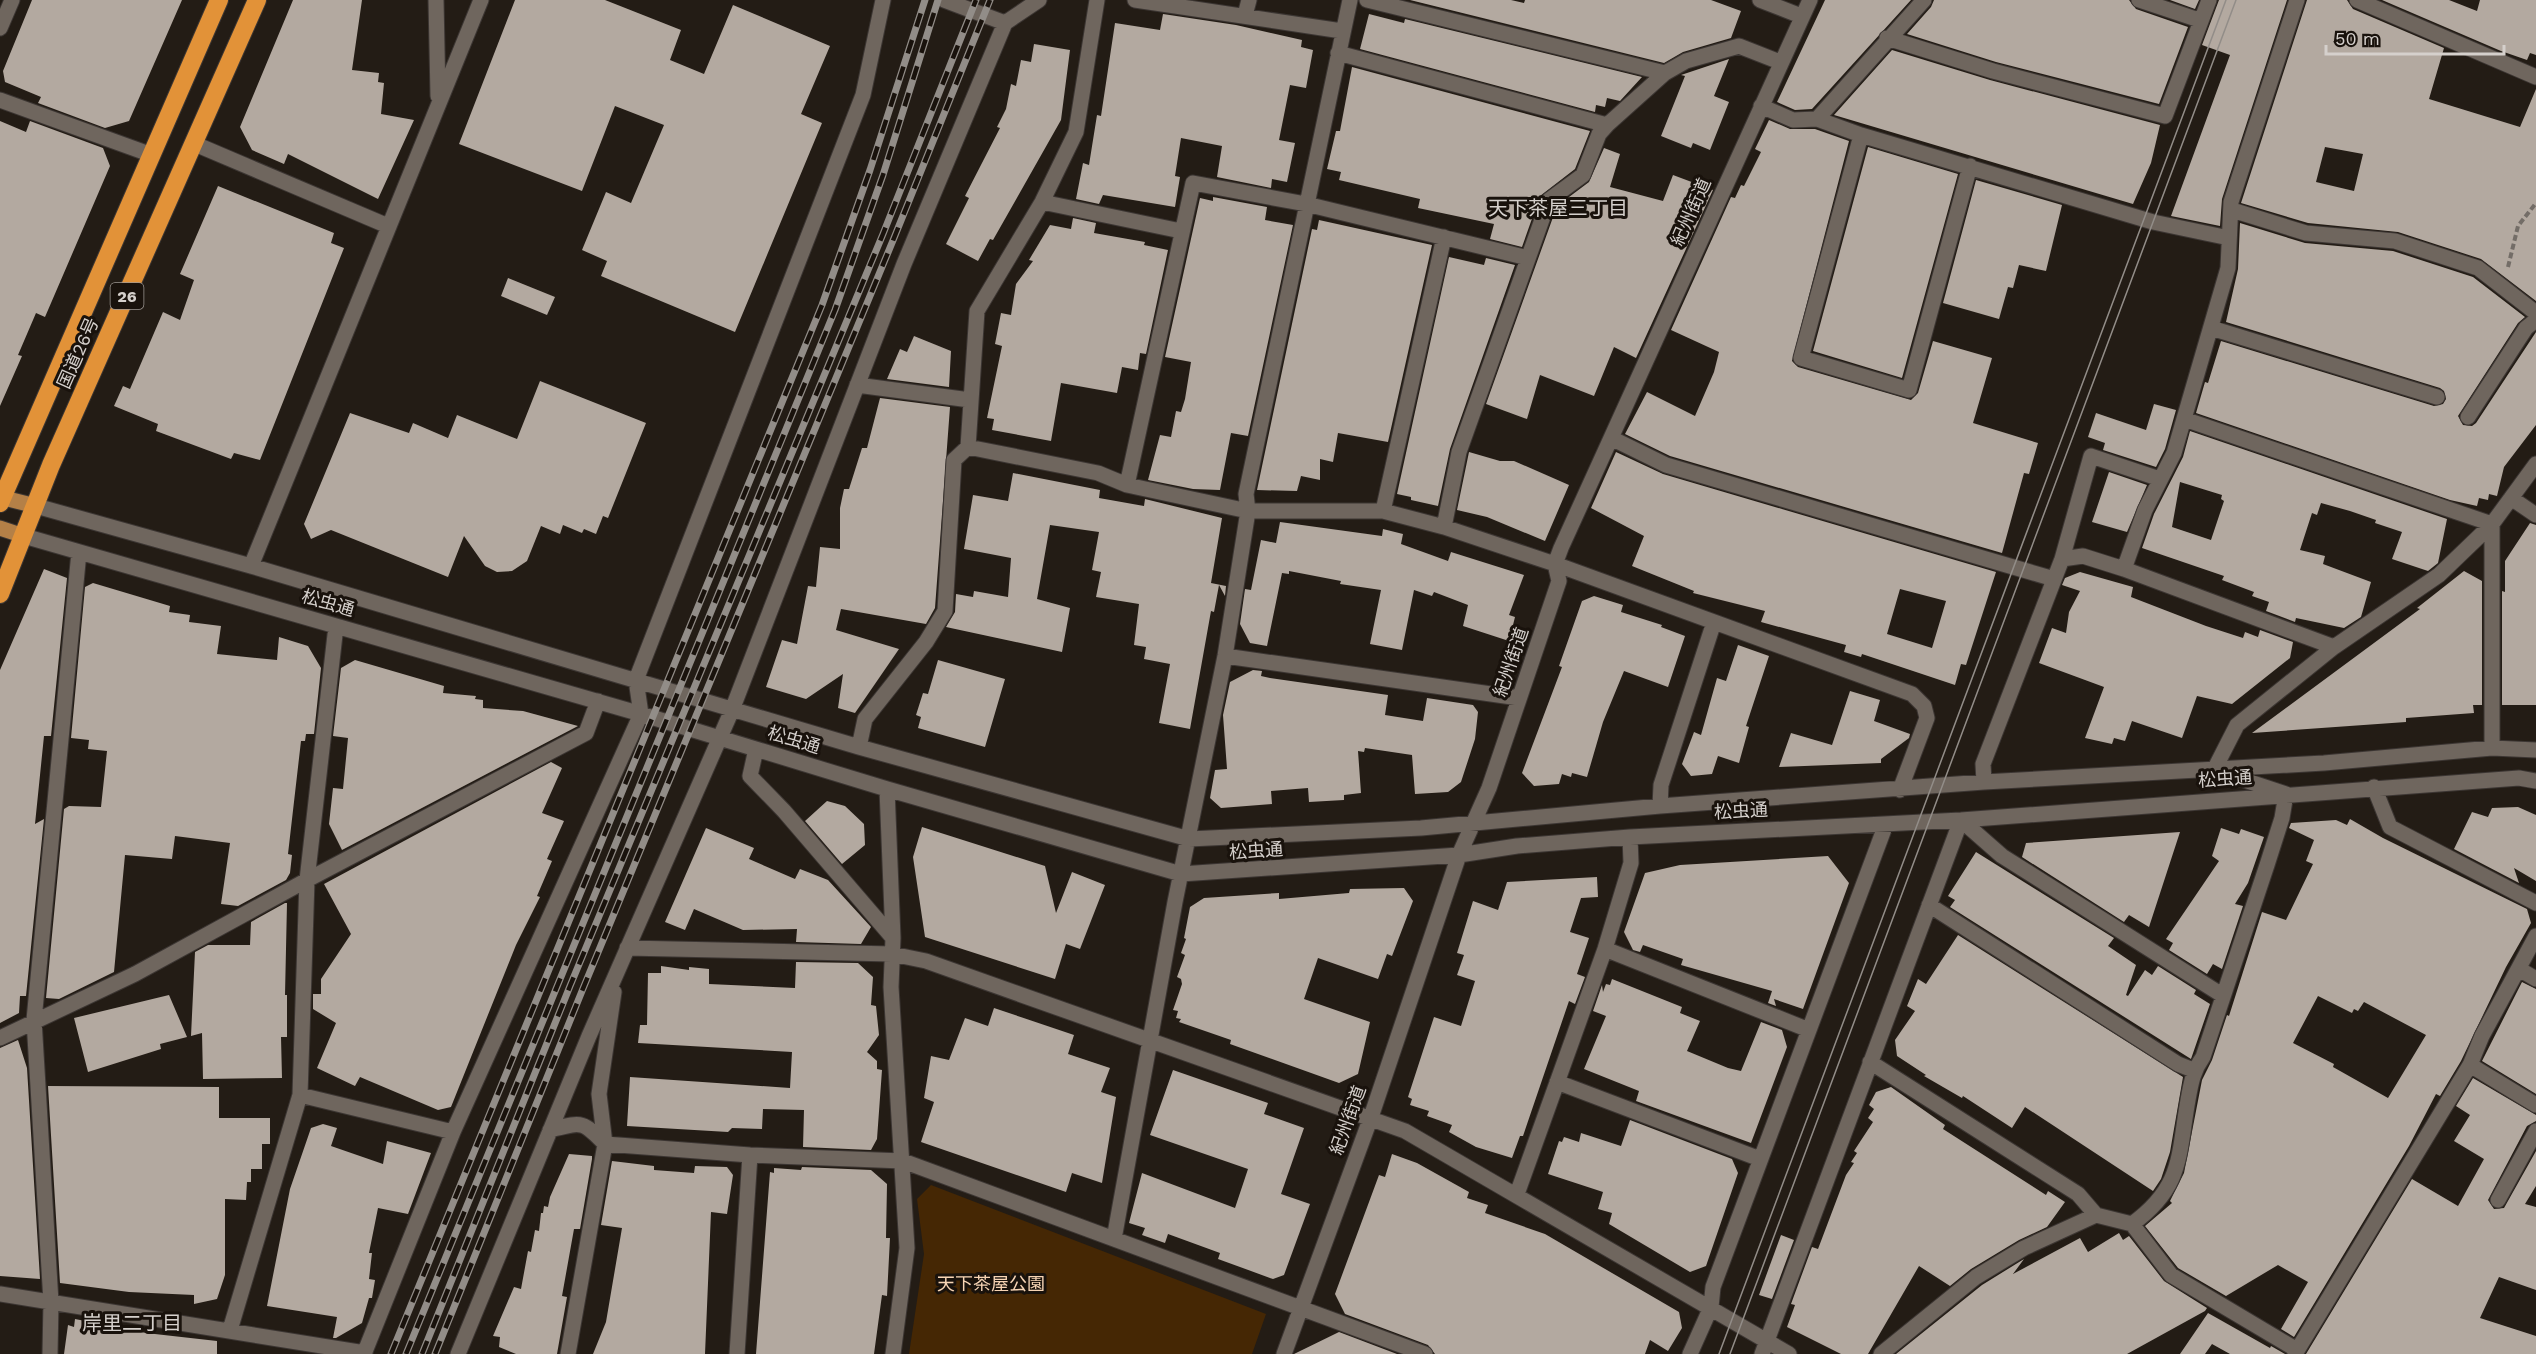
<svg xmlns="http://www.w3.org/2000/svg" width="2536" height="1354" font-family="'Work Sans','Noto Sans JP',sans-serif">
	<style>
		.green { fill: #452704 }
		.building { fill: #b3a9a0; fill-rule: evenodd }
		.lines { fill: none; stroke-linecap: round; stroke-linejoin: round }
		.minor-casing { stroke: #3c3633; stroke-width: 17 }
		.major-casing { stroke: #3c3633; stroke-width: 17 }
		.highway-casing { stroke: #3c3633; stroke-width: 20 }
		.path { stroke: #736d67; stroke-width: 4; stroke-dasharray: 6 3; stroke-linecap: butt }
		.minor { stroke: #6f665e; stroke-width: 15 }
		.major { stroke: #b48047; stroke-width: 15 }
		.highway { stroke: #e29238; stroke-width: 18 }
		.tram { stroke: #928d88; stroke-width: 1.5 }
		.rail-casing { stroke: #928d88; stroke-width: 7 }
		.rail { stroke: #19120c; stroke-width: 4.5; stroke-dasharray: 14; stroke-linecap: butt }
		.labels { text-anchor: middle; stroke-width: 6; stroke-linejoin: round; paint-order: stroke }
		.shield { fill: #19120c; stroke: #9d9792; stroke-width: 1.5 }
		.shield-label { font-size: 16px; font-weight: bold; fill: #d5d0cc }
		.street-label { font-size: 18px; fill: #d5d0cc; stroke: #19120c }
		.park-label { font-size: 18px; fill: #f7d4b4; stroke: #19120c }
		.neighbourhood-label { font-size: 20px; fill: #d5d0cc; stroke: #19120c }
	</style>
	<rect width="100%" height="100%" fill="#231c15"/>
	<path class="green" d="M931,1185L1266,1314L1252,1354H909L924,1254L917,1199Z"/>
	<path class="building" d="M32,0H182L129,121L105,128L38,103L41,97L5,82L3,71Z
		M293,0H362L352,70L379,73L378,82L384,83L381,114L414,120L378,199L288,154L284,164L252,150L240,127Z
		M515,0H605L681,30L670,60L704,74L733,5L830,46L801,114L822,123L735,332L601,276L607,261L582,250L606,192L631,203L664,125L615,106L582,191L459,144Z
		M1410,0H1511L1524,3L1525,0H1711L1741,11L1731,38L1683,52L1664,63Z
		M1825,0H1911L1812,109L1795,110L1777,102Z
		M1934,0H2129L2136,9L2188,27L2159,104L1996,62L1907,34L1931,7Z
		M2170,0H2199L2195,9Z
		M2219,0H2287L2222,199L2220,226L2171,216L2230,55L2202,45Z
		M2307,0H2347L2353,9L2444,48L2429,99L2520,127L2536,89V301L2481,259L2398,232L2308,223L2241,203ZM2325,147L2363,154L2354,191L2316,182Z
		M2382,0H2449L2477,11L2480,0H2536V55L2530,53L2527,60L2501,51Z
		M1163,14L1236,25L1302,40L1301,47L1313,50L1306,88L1290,85L1279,140L1295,143L1287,182L1272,179L1271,188L1217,177L1222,146L1181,138L1175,176L1180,177L1175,207L1103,195L1099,204L1076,199L1083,163L1089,165L1097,115L1101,116L1115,23L1160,30Z
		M1369,14L1404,23L1405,19L1642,77L1620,101L1607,98L1605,107L1596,105L1595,112L1360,49Z
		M1034,44L1070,50L1061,120L993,240L990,239L978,261L946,244L969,198L965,196L1000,128L997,127L1006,109L1011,84L1016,86L1021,60L1031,62Z
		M1892,50L1990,80L2160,125L2151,163L2133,204L1834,115Z
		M1729,59L1714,96L1729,102L1710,150L1693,143L1691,148L1661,136L1685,76L1681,75Z
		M1352,67L1590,131L1575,169L1540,196L1522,247L1490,239L1494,224L1418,208L1420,199L1339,180L1341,172L1327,169L1336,131H1340Z
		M1769,120L1790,129H1815L1849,141L1792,361L1798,367L1911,400L1918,393L1933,341L1992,358L1973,423L2038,443L2029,474L2024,473L2002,553L1670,456L1625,434L1647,392L1695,416L1714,372L1719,352L1671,330L1731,197L1735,198L1741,185L1744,186L1761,152L1755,149Z
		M0,121L26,132L30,121L103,148L110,166L45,317L36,313L18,355L22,356L0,406Z
		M1868,147L1958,174L1902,378L1813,351Z
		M1604,148L1620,154L1610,187L1663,201L1673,175L1713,190L1636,358L1614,347L1594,396L1540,375L1527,419L1486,404L1557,206L1589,182Z
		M1976,180L2062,205L2046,271L2019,265L2013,288L2008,287L1999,319L1943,303Z
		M218,186L334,233L331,243L344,248L260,460L234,453L231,459L156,431L158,424L114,406L123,386L130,389L163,312L180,320L194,280L180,274Z
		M1213,197L1267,207L1265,220L1293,225L1248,436L1231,433L1220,490L1193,489L1148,480L1160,435L1171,437L1176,411L1181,412L1185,399L1191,362L1165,357L1200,198L1213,201Z
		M1073,218L1096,223L1094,233L1145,242L1144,245L1168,250L1146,354L1140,353L1138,370L1122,367L1117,393L1061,383L1051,441L992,430L994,419L987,418L1002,346L995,344L1001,313L1011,315L1016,284L1033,261L1029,260L1050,225L1071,229Z
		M1319,220L1432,245L1388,442L1338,433L1333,462L1320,459V480L1301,476L1297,491L1257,490L1312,229L1317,230Z
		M2240,223L2305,243L2393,251L2473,277L2525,317L2518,323L2458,416L2463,425L2472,426L2476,423L2536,332V425L2504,467L2497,496L2489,494L2488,500L2479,498L2477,506L2450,500L2196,413L2205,382L2208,383L2221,341L2434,406L2443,404L2446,399L2444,391L2440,388L2226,322L2238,269Z
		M1449,257L1484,265L1486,258L1515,265L1450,449L1438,506L1411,500V497L1397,494Z
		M508,278L555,297L547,315L501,296Z
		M914,336L951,351L949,387L887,379L900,349L907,352Z
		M540,381L646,423L608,518L603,516L596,534L584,529L582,533L563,525L560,534L541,526L527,561L512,571L497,572L485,566L464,536L448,577L331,530L311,539L304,524L350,413L409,433L413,423L448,438L457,415L517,439Z
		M880,398L950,407L935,608L926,624L841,609L836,630L899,649L855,713L838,708L843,674L806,699L766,687L782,640L797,644L808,586L816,587L820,547L840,549V508L844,489H849L862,448H867Z
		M2154,404L2176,410L2165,449L2156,467L2103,450L2105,443L2088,437L2096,413L2146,430Z
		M2190,431L2447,519L2438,563L2428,571L2392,559L2402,532L2375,523L2376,520L2350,511L2321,503L2317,515L2312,513L2300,550L2325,556L2323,564L2371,582L2361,617L2344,628L2296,618L2295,622L2266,611L2269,602L2252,596L2254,592L2222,580L2224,576L2142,548L2154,514L2183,457ZM2180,482L2222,495L2221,499L2224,501L2211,540L2172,527Z
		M1469,452L1500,461H1514L1569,485L1545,541L1487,517L1457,510Z
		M1616,452L1663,474L1996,572L1966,665L1961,664L1955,685L1862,654L1861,657L1844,652L1846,645L1761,622L1765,611L1693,593L1694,591L1632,566L1644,536L1591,508ZM1900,589L1946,601L1932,648L1887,634Z
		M2109,472L2147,485L2127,532L2092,522Z
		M1013,473L1100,490L1099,498L1144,506L1145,499L1222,518L1211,583L1226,586L1225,596L1219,585L1214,612L1211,611L1190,729L1159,723L1170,664L1144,659L1146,647L1134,645L1139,604L1096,597L1101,572L1092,570L1099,532L1050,525L1037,599L1070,608L1062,652L946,627L955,612L956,594L973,597L974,591L1008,597L1011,558L964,549L973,495L1008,501Z
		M1280,522L1382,536L1383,529L1403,534L1401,544L1448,561L1451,552L1524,575L1509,615L1515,617L1509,641L1463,626L1468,605L1434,592L1432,596L1414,590L1402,650L1370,644L1381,590L1340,584L1341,581L1289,571V574L1282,573L1267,646L1250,643L1240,624L1245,589L1251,590L1261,540L1276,543Z
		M2530,523L2536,525V705H2502V591L2505,592V561Z
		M44,569L67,578L51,736H44L35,824L44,819L26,996H20L19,1013L0,1023V670Z
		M2464,571L2482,581V705H2473L2474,713L2406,718V722L2252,733L2420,609L2417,608Z
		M2080,572L2133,587L2131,597L2206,626L2243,638L2245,632L2258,637L2260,630L2293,642L2290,658L2232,704L2197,696L2182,738L2132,721L2125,741L2114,738L2112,744L2085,738L2104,687L2039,663L2052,628L2066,633L2069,612L2080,591L2062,585L2065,578Z
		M93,583L170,606L169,612L190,615L189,622L221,626L217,654L277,660L279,637L308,646L321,668L314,734H306L305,741H301L288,854L292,855L290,873L286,880L238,906L221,904L230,843L175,836L172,859L125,855L114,972L59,999L46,998L64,809L69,806L101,807L107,751L88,749L89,740L71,738L85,587Z
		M1594,596L1623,605L1621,612L1662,625L1661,627L1685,636L1668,687L1624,671L1603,722L1587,777L1572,773L1571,777L1562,774L1559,784L1534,786L1522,773L1562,667L1559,666L1582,601Z
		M1738,645L1769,656L1746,726L1749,727L1739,763L1718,756L1712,774L1691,776L1682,764L1694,732L1701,735L1717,678L1726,681Z
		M355,660L444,686L443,693L476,696L475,699L483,700V708L523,711L578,726L342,850L329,824L333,788L343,789L348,738L333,736L341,668Z
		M938,660L1005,679L985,747L918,728L921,717L916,715L923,693L928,694Z
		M1253,670L1262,671L1261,676L1270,678L1388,695L1385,715L1423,721L1427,698L1473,705L1478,712L1475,739L1461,782L1448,792L1415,794L1412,755L1365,748L1364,752L1358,751L1361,793L1344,795V800L1309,802L1308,788L1271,791L1272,804L1221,808L1210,798L1215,770L1227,769L1223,715L1230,682Z
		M1850,691L1880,700L1874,721L1910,734L1909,738L1881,759V763L1779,767L1791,733L1832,745Z
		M551,762L562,768L542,813L564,821L547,859L552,861L537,896L540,897L516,945L451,1107L438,1110L360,1077L355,1086L317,1068L336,1023L313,1009V994H321V979L351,934L324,884Z
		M827,801L845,806L864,824L865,845L842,864L805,821Z
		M2518,807L2536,815V881L2514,868L2519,883L2454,849L2472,812L2488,817L2492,808Z
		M2350,819L2383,838L2527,909L2531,923L2506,967L2461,1061L2440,1096L2436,1094L2409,1146L2294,1337L2281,1329L2308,1282L2278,1265L2226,1296L2178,1268L2145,1226L2172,1203L2170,1201L2184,1173L2202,1080L2212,1060L2227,1015L2229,1016L2262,912L2286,920L2313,864L2306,861L2314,840L2289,828L2291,823L2336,820L2347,825ZM2318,996L2352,1013L2354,1009L2358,1011L2364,1002L2426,1035L2388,1098L2333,1067L2334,1064L2293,1043Z
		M922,827L1045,866L1056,913L1072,872L1105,885L1080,949L1066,944L1055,979L925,937L913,857Z
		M706,828L754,848L749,859L795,879L800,869L828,880L871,927L861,944L796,942L797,929L743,930L694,909L685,930L665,922Z
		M2221,828L2239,834L2241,829L2264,837L2248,883L2235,904L2243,906L2222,969L2213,964L2207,974L2169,950L2173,943L2166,939L2219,861L2212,856Z
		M2180,832L2149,927L2129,915L2124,922L2022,857L2026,843Z
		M1976,852L2114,938L2108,946L2136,965L2126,995L2128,996L2145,970L2152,975L2158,966L2196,990L2194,994L2210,1004L2191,1059L1950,907L1955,900L1948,896Z
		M1828,856L1849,883L1803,1009L1774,999L1776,1006L1768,1003L1772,991L1681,965L1683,959L1643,945L1640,952L1633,950L1624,932L1645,873L1680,865Z
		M1597,877L1598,897L1581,898L1570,932L1589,938L1577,974L1585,977L1575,1004L1569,1001L1523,1136H1520L1512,1158L1476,1147L1449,1132L1452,1125L1427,1116L1429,1111L1410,1105L1412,1099L1408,1097L1434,1017L1461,1026L1475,981L1457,975L1464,955L1457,953L1473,901L1498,910L1507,882Z
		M1404,888L1413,901L1392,956L1387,954L1378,979L1318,958L1304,999L1370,1022L1358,1074L1339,1083L1230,1044L1231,1040L1179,1022L1181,1019L1176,1018L1178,1011L1173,1010L1182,984L1181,979L1177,977L1185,955L1181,953L1186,939L1184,938L1190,907L1204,898L1279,893V899L1349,893L1350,889Z
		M285,903H287L285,995H287V1037H281L282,1078L203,1079L202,1033L191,1036L195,952L208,945H250L251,922Z
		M1958,935L2183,1077L2170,1152L2161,1179L2153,1191L2025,1107L2012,1128L1963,1096L1962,1098L1924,1076L1926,1075L1897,1056L1895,1040L1915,1011L1907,1006L1918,979L1926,984Z
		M796,962L858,963L873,977L871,1005L876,1006L879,1035L867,1052L877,1061V1069L882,1070L877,1139L871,1150L803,1147L804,1110L763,1109L762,1129L732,1128L728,1132L627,1126L630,1077L790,1088L792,1052L638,1043L640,1025H647L648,973H661V966L689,970V967L709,969V984L795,988Z
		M1612,979L1682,1007L1680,1013L1700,1021L1687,1051L1728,1068L1741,1071L1761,1022L1782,1030L1787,1047L1751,1143L1636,1101L1639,1091L1584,1069L1606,1016L1593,1011L1602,985L1603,992L1606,984L1610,985Z
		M2522,982L2536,989V1094L2482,1061Z
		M169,995L187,1037L160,1044L161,1049L88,1072L74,1018Z
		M994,1008L1074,1035L1068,1054L1110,1068L1101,1092L1116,1097L1102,1183L1072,1173L1066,1192L921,1142L934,1102L924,1098L931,1056L949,1060L965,1018L988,1026Z
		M18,1040L27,1068L40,1279L0,1276V1048Z
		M1173,1070L1268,1103L1264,1114L1304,1128L1281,1194L1310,1204L1284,1275L1273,1279L1218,1259L1220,1253L1168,1234L1165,1243L1142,1235L1145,1228L1129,1223L1142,1173L1235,1208L1248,1169L1150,1135Z
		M2473,1078L2536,1115V1121L2527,1126L2488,1200L2494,1209L2504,1208L2536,1151V1186L2525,1204L2536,1207V1290L2499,1277L2480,1318L2536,1336V1354H2306L2412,1179L2458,1206L2484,1159L2454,1141L2470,1115L2456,1106Z
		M48,1086L219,1087V1118H270V1144H262V1169H251V1182H247L246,1200L225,1199V1275L217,1299L194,1304V1295L129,1292L60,1283Z
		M1891,1087L1945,1125L1943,1129L2046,1195L2048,1191L2065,1202L2047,1227L2019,1240L1971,1269L1950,1286L1919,1266L1868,1354H1841L1787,1327L1795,1305L1791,1304L1812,1247L1818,1249L1846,1175L1854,1163L1851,1162L1857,1153L1854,1151L1873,1122L1868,1118L1874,1109L1869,1105L1876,1092Z
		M1630,1120L1732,1159L1738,1173L1706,1266L1690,1272L1609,1224L1612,1213L1598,1209L1603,1192L1548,1174L1559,1141L1562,1142L1564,1137L1579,1142L1581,1133L1621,1146Z
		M323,1124L337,1128L331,1146L383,1164L387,1141L431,1153L408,1214L378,1208L369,1253H372L369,1279L375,1280L372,1298H369L362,1323L336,1338H333L337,1317L267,1306L290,1189L311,1128Z
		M569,1154L592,1156V1159L580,1229H574L562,1296L567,1297L557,1354H516L499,1347L500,1337L493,1336L514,1287L521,1289L528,1251L531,1252L535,1230L539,1231L541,1213H543L544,1206L548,1207L550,1197Z
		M1392,1154L1417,1163L1469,1192L1467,1198L1488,1205L1485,1213L1545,1234L1679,1312L1682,1328L1668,1351L1650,1340L1645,1354H1435L1428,1345L1345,1314L1335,1294L1379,1175L1385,1177Z
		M612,1161L654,1166V1170L694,1173L695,1166L727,1167L733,1175L727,1214L711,1212L705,1354H593L606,1322L622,1228L601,1225Z
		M802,1167L871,1170L887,1184L886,1238H890L887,1296L882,1295L874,1354H756L770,1172L774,1173V1168L801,1170Z
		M2119,1233L2123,1240L2129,1236L2164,1281L2207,1308L2205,1311L2127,1354H1896L1982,1285L2024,1259L2013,1274L2080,1238L2088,1252Z
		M1781,1235L1794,1240L1772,1299L1759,1295Z
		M2208,1313L2270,1348L2271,1346L2285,1354H2230L2212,1344L2205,1354H2180Z
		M75,1319L146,1333L217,1341V1354H64L68,1325L74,1327Z
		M1339,1332L1397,1354H1294Z"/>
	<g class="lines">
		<defs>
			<path id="minor" d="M436,0L438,96
				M944,0L1005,23
				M1135,0L1342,31
				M1367,0L1665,73
				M1760,0L1801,16
				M2139,0L2199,20
				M2357,0L2536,77
				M1245,15L1249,0
				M0,28L12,0
				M1887,38L1993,71L2165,116L2209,0
				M1338,53L1607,125
				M0,100L152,155
				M1761,106L1793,120L1817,119L1861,135L2153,222L2229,238
				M1817,119L1924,0
				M1861,135L1801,358L1909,390L1970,166
				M195,144L388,226
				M1042,202L1181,231
				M2232,210L2306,233L2395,241L2478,268L2536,313
				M2211,328L2437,397
				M857,385L970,400
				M2468,417L2526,328L2536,320
				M2184,419L2492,524
				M1611,438L1666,465L2054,579
				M968,447L1098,473L1127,485L1248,511H1383L1444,527L1555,564L1912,694L1924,706L1927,718L1900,790
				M1127,485L1193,183L1306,204L1528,258
				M2511,498L2536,515
				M36,506L251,566L859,747L1189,839L1421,828L1660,806L1984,782L2324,763L2492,748L2536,750
				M1383,511L1444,237
				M1444,527L1459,452L1549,200L1583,175L1599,134L1607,125L1665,73L1686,61L1739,46L1780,62
				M24,536L641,714L887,789L1181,874L1459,855L1517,846L1630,837L1961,820L2519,778L2536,781
				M2062,559L2083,556L2124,569L2334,647
				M251,566L481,0
				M2124,569L2145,510L2174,453L2228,268L2231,202L2297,0
				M1225,656L1519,698
				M859,747L865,719L926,642L945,611L954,460L968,447L977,311L1042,202L1076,132L1097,0
				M2492,748V524
				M756,749L750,776L784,811L893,938
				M1984,782L1983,764L2062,559L2091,456L2160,479
				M2374,787L2390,827L2536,903
				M887,789L893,938L891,987L907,1248L893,1354
				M1660,806L1661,785L1714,622
				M1929,905L2178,1064L2193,1070
				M627,948L892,954L926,961L1405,1131L1789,1354
				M1605,949L1809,1030
				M2519,969L2536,979
				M0,1038L135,974L307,880L586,733L598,701
				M1870,1062L2078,1194L2096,1215
				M2470,1065L2536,1105
				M1557,1082L1760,1159
				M300,1095L453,1132
				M550,1130C582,1122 582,1120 605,1144L750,1155L903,1161L1425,1354
				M1517,1194L1605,949L1631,863L1630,837
				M2498,1200L2536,1131
				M2132,1224L2171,1275L2297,1350
				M1114,1239L1175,902L1225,656L1248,511L1246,494L1350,0
				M0,1294L365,1353
				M230,1330L300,1095L307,880L336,626
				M50,1354L51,1302L34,1020L79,552
				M364,1354L453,1132L641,714L636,680L863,95L883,0
				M458,1354L589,1036L732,710L904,264L1005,23L1039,0
				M568,1354L605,1144L599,1094L614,992
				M737,1354L750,1155
				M1284,1354L1371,1117L1459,855L1489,788L1559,581L1555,564L1561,548L1810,0
				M1690,1354L1711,1307L1713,1287L1886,824
				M1762,1354L1961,820L2002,856L2222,995
				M1881,1354L1976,1277L2024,1248L2096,1215L2132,1224C2183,1187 2178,1156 2188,1100C2191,1083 2193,1071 2203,1057L2267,865L2282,818L2286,794L2214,770L2237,725L2334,647L2439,575L2492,524L2536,464
				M2295,1354L2470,1065L2482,1036L2536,936"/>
			<path id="major" d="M0,497L36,506
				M0,528L24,536"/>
			<path id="highway" d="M0,503L219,0
				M0,594L51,465L257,0"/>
		</defs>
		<use href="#minor" class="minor-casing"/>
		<use href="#major" class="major-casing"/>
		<use href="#highway" class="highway-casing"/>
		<path class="path" d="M2508,267L2518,226L2536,203"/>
		<use href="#minor" class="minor"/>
		<use href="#major" class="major"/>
		<use href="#highway" class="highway"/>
		<path class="tram" d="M1719,1354L2226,0
			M1730,1354L2236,0"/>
		<defs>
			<path id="rail" d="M391,1354L822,305L870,170L925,0
				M406,1354L835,310L883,175L938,0
				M422,1354L570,986L883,234L976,0
				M435,1354L582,991L894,238L990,0"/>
		</defs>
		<use href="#rail" class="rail-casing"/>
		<use href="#rail" class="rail"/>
	</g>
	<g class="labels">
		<rect class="shield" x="110.5" y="283" width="33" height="26" rx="4.5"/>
		<g class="shield-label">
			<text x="127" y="302">26</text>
		</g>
		<g class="street-label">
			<text transform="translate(1691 212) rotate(-66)" y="6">紀州街道</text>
			<text transform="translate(78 353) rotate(-66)" y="6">国道26号</text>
			<text transform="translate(328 603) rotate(16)" y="6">松虫通</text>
			<text transform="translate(1511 662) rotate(-71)" y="6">紀州街道</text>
			<text transform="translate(794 740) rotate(17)" y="6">松虫通</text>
			<text transform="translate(2225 779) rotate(-4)" y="6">松虫通</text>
			<text transform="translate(1741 811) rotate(-3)" y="6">松虫通</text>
			<text transform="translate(1256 851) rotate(-4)" y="6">松虫通</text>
			<text transform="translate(1348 1120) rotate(-70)" y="6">紀州街道</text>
		</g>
		<g class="park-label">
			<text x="991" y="1290">天下茶屋公園</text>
		</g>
		<g class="neighbourhood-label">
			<text x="1558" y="215">天下茶屋三丁目</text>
			<text x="132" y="1330">岸里二丁目</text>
		</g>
	</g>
	<path d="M2326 45v9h178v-9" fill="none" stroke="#d5d0cc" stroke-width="3"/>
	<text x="2335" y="45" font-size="18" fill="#d5d0cc" stroke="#19120c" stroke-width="4.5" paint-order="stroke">50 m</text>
</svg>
